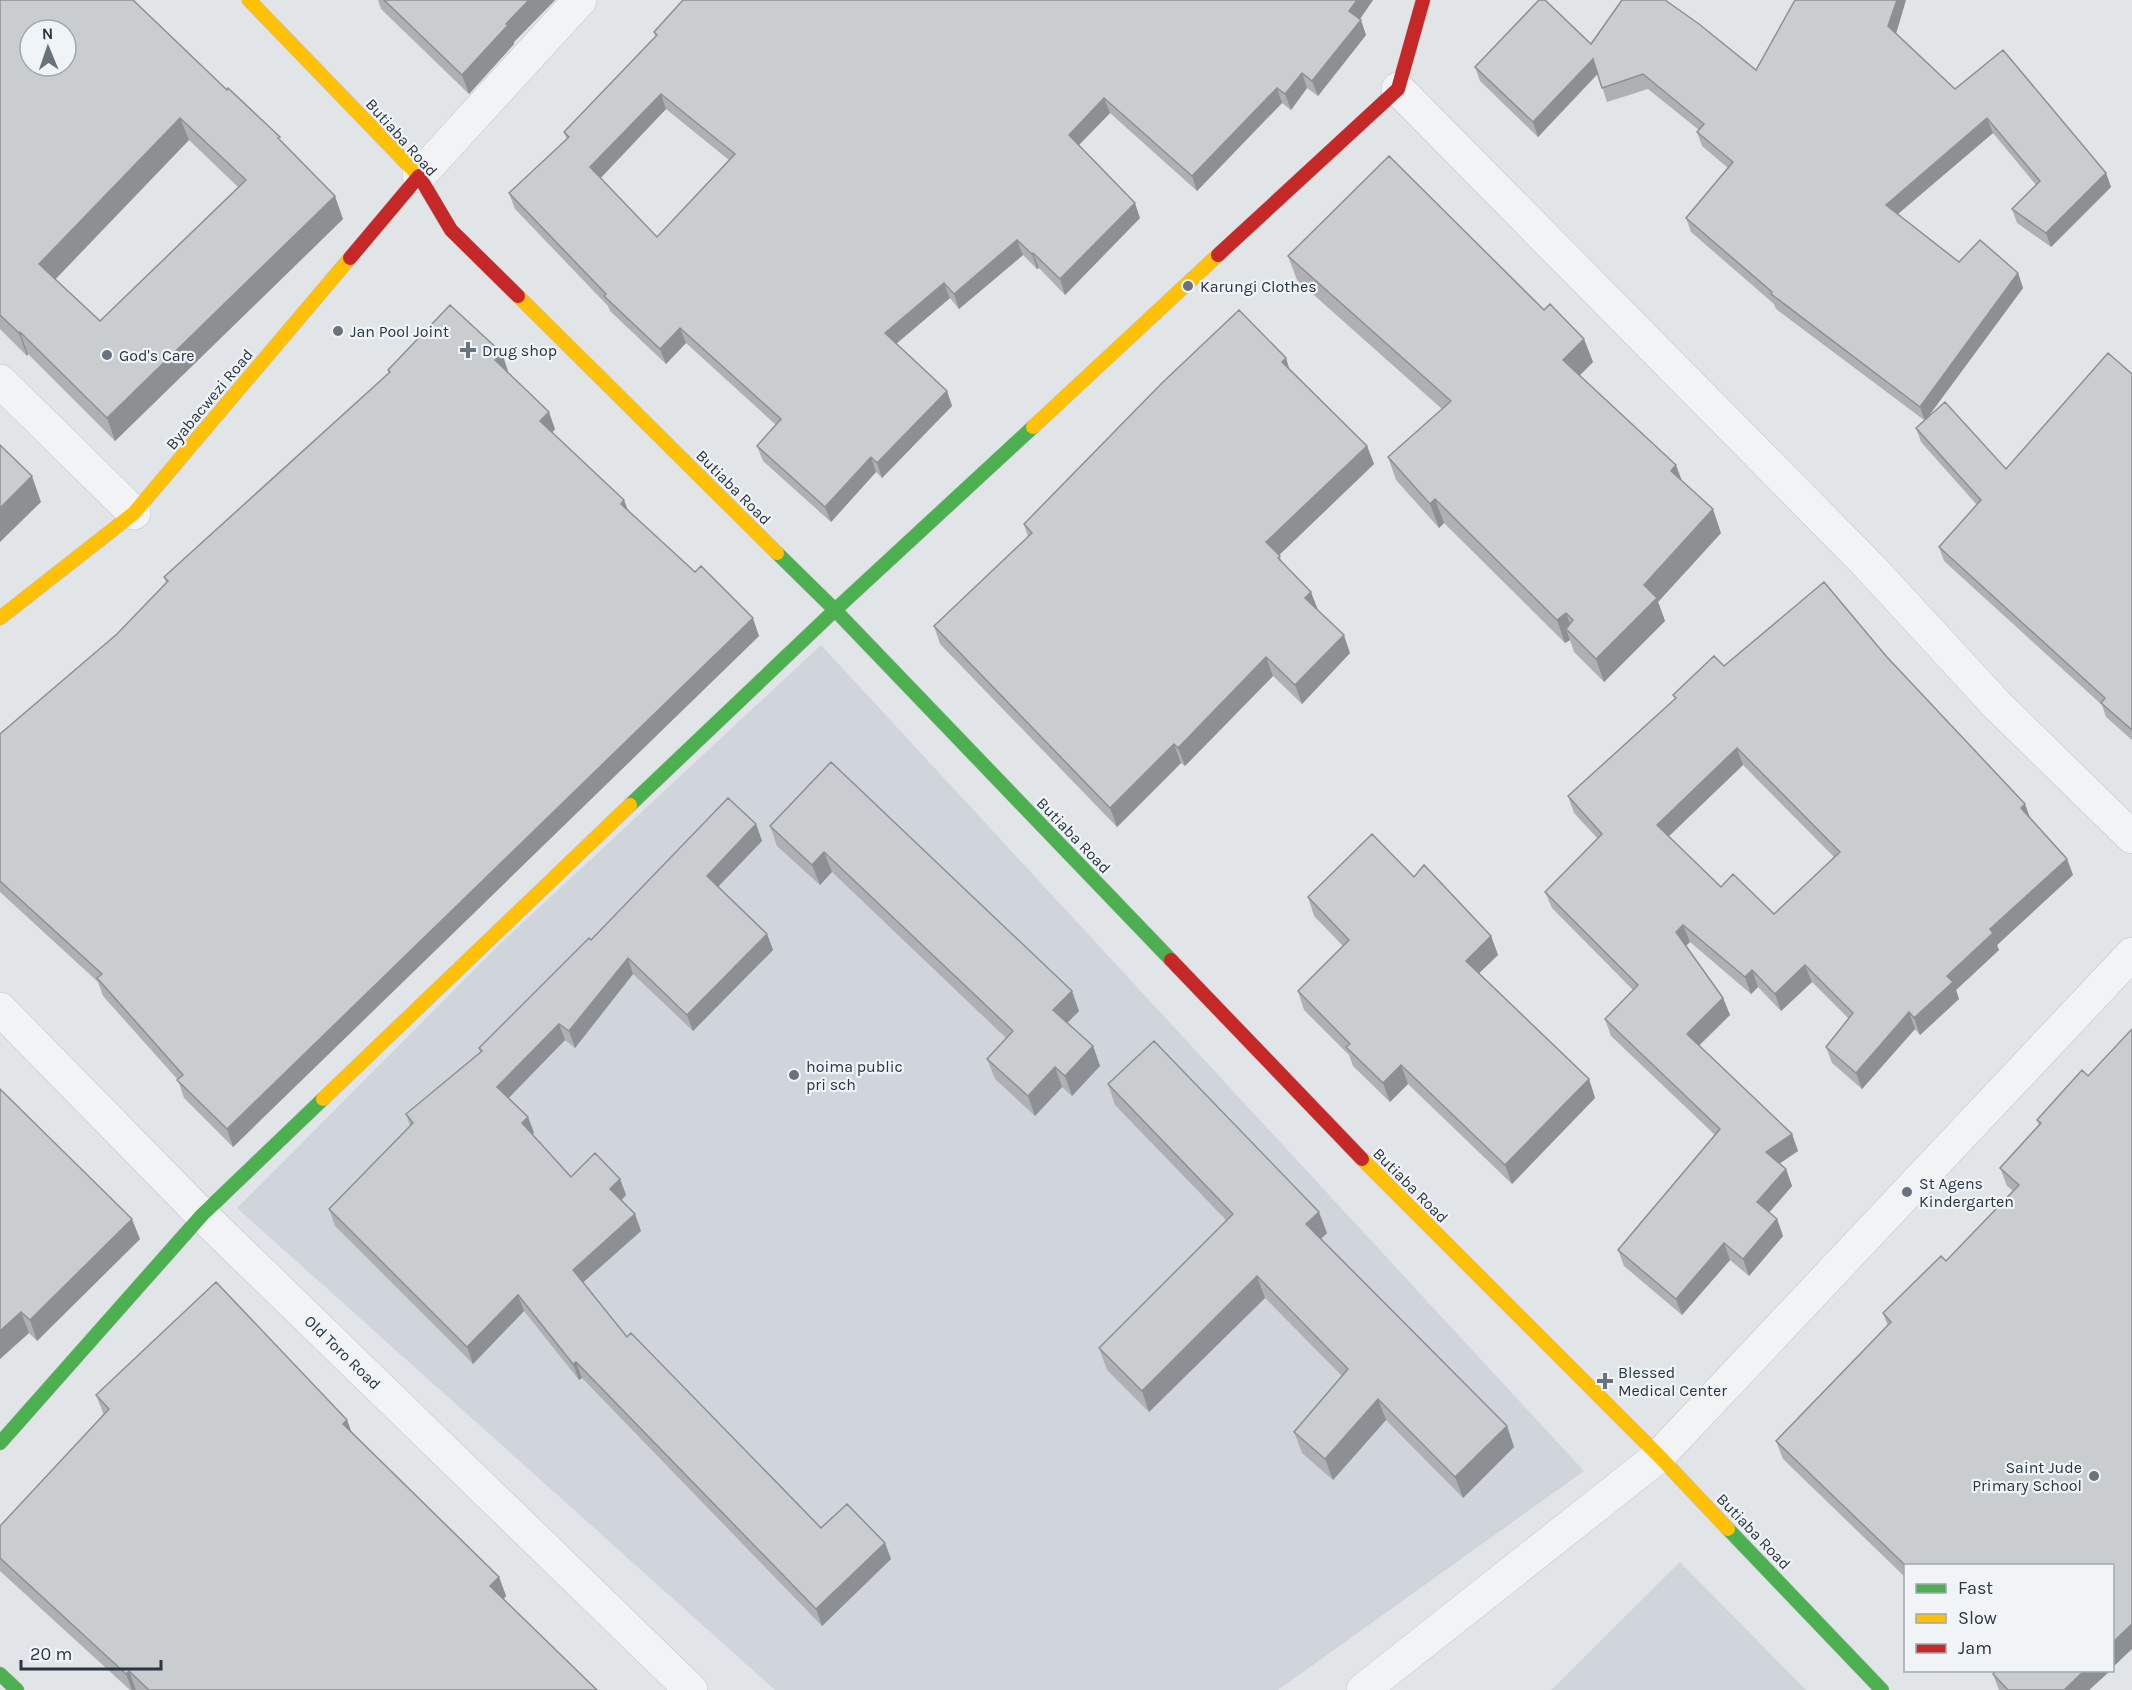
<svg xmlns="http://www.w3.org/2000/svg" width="2132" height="1690" font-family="Karla,sans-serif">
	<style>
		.built { fill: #d0d5db }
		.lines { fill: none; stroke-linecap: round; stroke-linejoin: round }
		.street-casing { stroke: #c0c3c6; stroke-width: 34 }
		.fast-casing { stroke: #c0c3c6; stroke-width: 15 }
		.slow-casing { stroke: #c0c3c6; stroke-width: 15 }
		.jam-casing { stroke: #c0c3c6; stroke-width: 15 }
		.street { stroke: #f2f3f4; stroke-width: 33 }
		.fast { stroke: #4caf50; stroke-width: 14 }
		.slow { stroke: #ffc107; stroke-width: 14 }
		.jam { stroke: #c62828; stroke-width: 14 }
		.wall { fill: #aeb0b3; fill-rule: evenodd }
		.shaded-wall { fill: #8d9092 }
		.building { fill: #cacdd0; stroke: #8d9092; stroke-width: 1.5; fill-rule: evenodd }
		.poi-dot { fill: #69737c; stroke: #f0f4f7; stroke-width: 2 }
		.labels { text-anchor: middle; stroke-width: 4.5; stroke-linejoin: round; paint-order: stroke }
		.street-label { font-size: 16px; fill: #283542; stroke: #f0f4f7 }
		.poi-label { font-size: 16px; fill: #283542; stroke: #f0f4f7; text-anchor: start }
	</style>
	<rect width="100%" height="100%" fill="#e2e5e8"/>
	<path class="built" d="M821,645L1584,1471L1278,1690H775L237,1208L502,942Z
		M1680,1562L1806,1690H1551Z"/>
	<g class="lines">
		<defs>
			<path id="street" d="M1398,89L1869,566L1997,705L2132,837
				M419,176L580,0
				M0,381L134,513
				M0,1009L202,1215L691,1690
				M1363,1690L1659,1456L2132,954"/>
			<path id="fast" d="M777,553L835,610L1171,960
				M630,805L835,610L1033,427
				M0,1443L202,1215L323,1099
				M1728,1529L1882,1690
				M0,1674L17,1690"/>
			<path id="slow" d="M249,0L419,176
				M518,296L777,553
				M1033,427L1218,255
				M0,618L134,513L350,258
				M323,1099L630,805
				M1362,1159L1659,1456L1728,1529"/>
			<path id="jam" d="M1218,255L1398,89L1423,0
				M350,258L419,176L451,230L518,296
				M1171,960L1362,1159"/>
		</defs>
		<use href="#street" class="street-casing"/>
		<use href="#fast" class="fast-casing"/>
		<use href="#slow" class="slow-casing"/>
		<use href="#jam" class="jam-casing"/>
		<use href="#street" class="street"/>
		<use href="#fast" class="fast"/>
		<use href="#slow" class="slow"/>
		<use href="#jam" class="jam"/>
	</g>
	<path class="wall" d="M0,0L282,142L343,219L115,441L28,354L27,356L0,329ZM189,140L238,187L100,321L55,279Z
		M378,0H555L514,42V44L469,94L381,9Z
		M1373,0L1360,19L1366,35L1318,96L1307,88L1291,110L1282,103L1197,191L1110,113L1079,145L1140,218L1065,295L1039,268L1037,269L1023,255L959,309L950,298L896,344L947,391L952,406L882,478L876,472L831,522L763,461L757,446L776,425L686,343L666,364L610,311L608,306L515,209L509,193L567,140L564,132L656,37L654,32ZM666,109L729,160L657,237L600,178Z
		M1896,33L1955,89L2106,173L2111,187L2051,247L2017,223L2012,209L2036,185L1993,133L1897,214L1959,262L2018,273L2023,288L1928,417L2006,469L2132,374V740L2106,717L2102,705L1944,561L1939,547L1977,505L1921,442L1916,428L1924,420L1776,309L1774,304L1691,232L1686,218L1728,168L1702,146L1697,132L1699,130L1648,89L1607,102L1598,74L1538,137L1480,81L1475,67L1591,44L1756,70Z
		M1288,256L1544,310L1584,339L1593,362L1579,376L1682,481L1721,533L1658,602L1665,621L1604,682L1574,652L1570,640L1565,643L1444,523L1439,528L1396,480L1388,457L1442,409L1297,280Z
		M1290,369L1367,446L1374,464L1279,555L1283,564L1350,653L1302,704L1273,676L1185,766L1181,763L1117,827L940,644L934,626L1028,537L1024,524Z
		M388,370L508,371L507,372L555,429L552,433L628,512L759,636L233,1147L184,1098L178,1080L103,996L98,982L0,892V734L117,634L166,583L164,577L389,373Z
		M1886,656L2025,804L2030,818L2067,859L2073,875L1997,945L1999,950L1956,990L1959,999L1920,1035L1915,1029L1862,1089L1832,1063L1826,1047L1849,1019L1812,982L1781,1011L1758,987L1751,994L1690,942L1686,946L1723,998L1730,1015L1699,1046L1792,1134L1798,1151L1779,1163L1786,1169L1792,1186L1769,1213L1777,1219L1783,1236L1749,1276L1730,1260L1682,1315L1624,1266L1618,1250L1715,1135L1611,1036L1605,1019L1633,990L1552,908L1545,892L1598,839L1574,813L1568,796L1675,699L1673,695L1724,666ZM1743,765L1834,857L1774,914L1721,887L1668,836Z
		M831,762L1079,1011L1067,1023L1093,1046L1100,1066L1072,1096L1062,1087L1035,1116L995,1079L987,1059L1006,1038L832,872L820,885L777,846L770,826Z
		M756,824L762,841L718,887L767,934L773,950L693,1031L633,974L575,1048L565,1040L508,1098L528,1117L534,1133L532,1135L571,1177L620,1179L626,1195L621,1201L635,1214L641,1231L583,1282L627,1337L821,1528L885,1543L891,1559L822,1626L582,1378L579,1380L524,1311L473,1364L335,1226L329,1209L410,1126L406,1114L480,1052L479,1048L591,940Z
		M1414,877L1491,936L1498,955L1479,973L1589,1079L1595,1098L1512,1184L1408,1084L1390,1102L1353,1066L1349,1055L1304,1010L1298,991L1343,946L1314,916L1308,897Z
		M2082,1070L1905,1566V1577L1783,1459L1776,1441L1888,1326L1883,1313L1946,1261L2013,1191L2007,1186L2000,1168L2039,1125L2037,1120Z
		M1108,1084L1327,1233L1321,1239L1507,1426L1514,1447L1463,1498L1386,1420L1333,1480L1302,1453L1294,1432L1342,1376L1265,1298L1149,1412L1107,1370L1099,1348L1227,1221L1115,1105Z
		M0,1089L140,1239L37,1341L29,1333L0,1359Z
		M96,1395L347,1420L351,1431L499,1577L506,1596L504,1599L597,1690H130L0,1571V1526L104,1415Z
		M1996,1671H2110L2089,1690H1999L1993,1674Z"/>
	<path class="shaded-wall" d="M529,0H555L514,42V44L469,94L462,75L506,24Z
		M1357,0H1373L1355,26L1349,11Z
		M1897,0H1906L1894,41L1888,26Z
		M1361,20L1366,35L1318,96L1312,81Z
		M1593,59L1598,73L1538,137L1533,122Z
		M1302,73L1307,88L1291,110L1285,94Z
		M1277,88L1282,103L1197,191L1192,176Z
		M661,94L666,109L596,183L590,167Z
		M1104,98L1110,113L1074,150L1069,135Z
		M180,118L189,140L48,287L39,264Z
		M1987,118L1993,133L1891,220L1886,205Z
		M2106,173L2111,187L2051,247L2046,233Z
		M335,196L343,219L115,441L107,418Z
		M1135,203L1140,218L1065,295L1060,279Z
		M1017,240L1023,255L959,309L954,294Z
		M1033,253L1039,268L1037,269L1032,254Z
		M2018,273L2023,288L1925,421L1920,407Z
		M944,283L950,298L890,349L885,333Z
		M680,328L686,343L666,364L660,349Z
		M20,332L28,354L27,356L19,333Z
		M1584,339L1593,362L1571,384L1563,360Z
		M502,353L508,371L502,378L495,360Z
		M1286,358L1292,377L1282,362Z
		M947,391L952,406L882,478L877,463Z
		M549,412L555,429L546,439L540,421Z
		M1367,446L1374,464L1273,561L1266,542Z
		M871,457L876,472L831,522L825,507Z
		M1676,465L1685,489L1671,471Z
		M32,476L41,502L0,542V508Z
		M1435,499L1444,523L1439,528L1430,504Z
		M624,500L631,518L621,504Z
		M1713,509L1721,533L1658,602L1665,621L1604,682L1596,659L1644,585Z
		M1311,592L1318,610L1305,598Z
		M1566,613L1575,636L1566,629L1570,640L1565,643L1557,620Z
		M753,618L759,636L233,1147L227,1129Z
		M1344,635L1350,653L1302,704L1295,685Z
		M1266,657L1273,676L1185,766L1178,748Z
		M1174,744L1181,763L1117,827L1110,808Z
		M1737,748L1743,765L1663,842L1657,825Z
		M2025,804L2031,821L2021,808Z
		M756,824L762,841L713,892L707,876Z
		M824,852L832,872L820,885L812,865Z
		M2067,859L2073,875L1997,945L1999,950L1956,990L1959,999L1920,1035L1914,1018L1947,976L1990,929Z
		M1683,925L1690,942L1682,949L1676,932Z
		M767,934L773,950L693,1031L687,1015Z
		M1491,936L1498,955L1473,979L1466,961Z
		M628,958L633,974L575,1048L569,1031Z
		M1805,965L1812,982L1781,1011L1775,994Z
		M1752,970L1758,987L1751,994L1745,977Z
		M1072,991L1079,1011L1060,1030L1053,1010Z
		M1723,998L1730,1015L1693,1051L1687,1034Z
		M1909,1012L1915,1029L1862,1089L1856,1073Z
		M559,1024L565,1040L503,1104L497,1087Z
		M1093,1046L1100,1066L1072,1096L1065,1076Z
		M1401,1065L1408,1084L1390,1102L1383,1083Z
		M1055,1067L1062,1087L1035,1116L1028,1096Z
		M1589,1079L1595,1098L1512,1184L1505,1165Z
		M528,1117L534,1133L528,1140L522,1123Z
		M1792,1134L1798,1151L1772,1169L1766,1152Z
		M1786,1169L1792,1186L1763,1219L1757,1202Z
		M620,1179L626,1195L616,1206L610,1189Z
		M1319,1212L1327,1233L1314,1245L1306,1224Z
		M635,1214L641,1231L579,1286L573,1270Z
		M132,1219L140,1239L37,1341L30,1320Z
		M1777,1219L1783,1236L1749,1276L1743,1259Z
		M1724,1243L1730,1260L1682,1315L1676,1299Z
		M1257,1276L1265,1298L1149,1412L1142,1391Z
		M518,1295L524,1311L473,1364L467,1347Z
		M21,1312L29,1333L0,1359V1331Z
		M576,1362L582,1378L579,1380L573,1364Z
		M1378,1399L1386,1420L1333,1480L1325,1459Z
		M347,1420L354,1439L343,1424Z
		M1507,1426L1514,1447L1463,1498L1455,1477Z
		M885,1543L891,1559L822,1626L816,1609Z
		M499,1577L506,1596L497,1606L490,1586Z
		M2132,1624V1649L2112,1668V1643Z
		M129,1671L136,1690H132L126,1674Z
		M2084,1671H2110L2089,1690H2064Z"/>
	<path class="building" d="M0,0H133L227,90L228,88L280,137L278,138L335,196L107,418L20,332L19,333L0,315ZM30,30H66V66H30ZM180,118L246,180L100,321L39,264Z
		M384,0H529L506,24L508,25L462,75Z
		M683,0H1357L1349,11L1361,20L1312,81L1302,73L1285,94L1277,88L1192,176L1104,98L1069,135L1135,203L1060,279L1033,253L1032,254L1017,240L954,294L944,283L885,333L947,391L877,463L871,457L825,507L757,446L781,419L680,328L660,349L604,296L606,294L509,193L569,137L564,132L657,35L654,32ZM661,94L735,154L657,237L590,167Z
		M1539,0H1545L1591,44L1622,0H1665L1699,24L1756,70L1795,0H1897L1888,26L1955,89L2003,50L2106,173L2046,233L2012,209L2040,181L1987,118L1886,205L1959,262L1980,240L2018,273L1920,407L1771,294L1772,292L1686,218L1733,162L1697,132L1704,124L1643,74L1602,88L1593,59L1533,122L1475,67Z
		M1389,156L1544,310L1550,304L1584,339L1563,360L1676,465L1671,471L1713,509L1644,585L1657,598L1596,659L1566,629L1573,620L1566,613L1557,620L1435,499L1430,504L1388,457L1451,401L1288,256Z
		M450,305L502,353L495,360L549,412L540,421L624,500L621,504L695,572L701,566L753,618L227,1129L177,1080L183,1075L97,978L102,974L0,881V734L117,634L168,581L164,577L390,372L388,370Z
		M1239,310L1286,358L1282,362L1367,446L1266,542L1280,556L1278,558L1311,592L1305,598L1344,635L1295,685L1266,657L1178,748L1174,744L1110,808L934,626L1032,533L1024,524L1162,383Z
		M2108,353L2132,374V730L2101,703L2105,698L1939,547L1981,500L1916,428L1945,402L2006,469Z
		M0,445L32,476L0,508Z
		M1824,582L1886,656L2025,804L2021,808L2067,859L1990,929L1993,933L1947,976L1953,982L1914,1018L1909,1012L1856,1073L1826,1047L1853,1013L1805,965L1775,994L1752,970L1745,977L1683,925L1676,932L1723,998L1687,1034L1792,1134L1766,1152L1786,1169L1757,1202L1777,1219L1743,1259L1724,1243L1676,1299L1618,1250L1720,1129L1605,1019L1638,985L1545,892L1602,834L1568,796L1676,698L1673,695L1714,656L1724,666ZM1737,748L1840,852L1774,914L1733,874L1721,887L1657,825Z
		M831,762L1072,991L1053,1010L1093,1046L1065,1076L1055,1067L1028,1096L987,1059L1013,1031L824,852L812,865L770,826Z
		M728,798L756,824L707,876L767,934L687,1015L628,958L569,1031L559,1024L497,1087L528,1117L522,1123L571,1177L595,1153L620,1179L610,1189L635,1214L573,1270L627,1337L631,1333L821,1528L847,1504L885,1543L816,1609L576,1362L573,1364L518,1295L467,1347L329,1209L413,1123L406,1114L482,1051L479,1048L589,938L591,940Z
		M1372,834L1414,877L1424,865L1491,936L1466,961L1589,1079L1505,1165L1401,1065L1383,1083L1346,1047L1350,1044L1298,991L1349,940L1308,897Z
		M2132,1029V1624L2112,1643V1566H1906L1776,1441L1891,1322L1883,1313L1941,1256L1946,1261L2019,1185L2000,1168L2041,1123L2037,1120L2082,1070L2088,1076Z
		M1154,1041L1319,1212L1306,1224L1507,1426L1455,1477L1378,1399L1325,1459L1294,1432L1348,1369L1257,1276L1142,1391L1099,1348L1233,1214L1108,1084Z
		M0,1089L132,1219L30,1320L21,1312L0,1331Z
		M216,1282L347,1420L343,1424L499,1577L490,1586L597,1690H149L129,1671L126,1674L0,1558V1526L109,1409L96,1395Z
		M1996,1671H2084L2064,1690H2008L1993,1674Z"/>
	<g class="poi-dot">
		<circle cx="1188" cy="286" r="6"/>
		<circle cx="338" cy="331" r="6"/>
		<path d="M465 341h6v6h6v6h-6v6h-6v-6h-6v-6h6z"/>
		<circle cx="107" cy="355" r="6"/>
		<circle cx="794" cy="1075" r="6"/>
		<circle cx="1907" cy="1192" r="6"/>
		<path d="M1602 1372h6v6h6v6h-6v6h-6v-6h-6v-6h6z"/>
		<circle cx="2094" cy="1476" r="6"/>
	</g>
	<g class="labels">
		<g class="street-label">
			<text transform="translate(402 137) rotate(48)" y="6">Butiaba Road</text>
			<text transform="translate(209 399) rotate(-50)" y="6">Byabacwezi Road</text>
			<text transform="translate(734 487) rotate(45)" y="6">Butiaba Road</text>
			<text transform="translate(1074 835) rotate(46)" y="6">Butiaba Road</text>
			<text transform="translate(1411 1185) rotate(45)" y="6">Butiaba Road</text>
			<text transform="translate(343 1352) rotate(44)" y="6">Old Toro Road</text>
			<text transform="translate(1754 1531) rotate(46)" y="6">Butiaba Road</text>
		</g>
		<g class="poi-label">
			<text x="1200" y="292">Karungi Clothes</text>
			<text x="350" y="337">Jan Pool Joint</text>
			<text x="482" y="356">Drug shop</text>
			<text x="119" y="361">God's Care</text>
			<text x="806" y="1072">hoima public<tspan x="806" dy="18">pri sch</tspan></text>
			<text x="1919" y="1189">St Agens<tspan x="1919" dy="18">Kindergarten</tspan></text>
			<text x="1618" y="1378">Blessed<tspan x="1618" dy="18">Medical Center</tspan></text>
			<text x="2082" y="1473" text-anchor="end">Saint Jude<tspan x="2082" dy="18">Primary School</tspan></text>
		</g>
	</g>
	<rect x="1904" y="1564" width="210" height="108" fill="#f0f4f7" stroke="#a0a8af" stroke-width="1.5"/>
	<rect x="1916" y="1584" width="30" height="9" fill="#4caf50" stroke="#a0a8af" stroke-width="1.5"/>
	<text x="1958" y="1594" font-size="18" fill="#283542">Fast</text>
	<rect x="1916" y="1614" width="30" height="9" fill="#ffc107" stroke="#a0a8af" stroke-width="1.5"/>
	<text x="1958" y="1624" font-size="18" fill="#283542">Slow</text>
	<rect x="1916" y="1644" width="30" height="9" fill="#c62828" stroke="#a0a8af" stroke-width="1.5"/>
	<text x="1958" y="1654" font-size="18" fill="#283542">Jam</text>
	<g transform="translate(48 48) rotate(358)"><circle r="28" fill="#f0f4f7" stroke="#a0a8af" stroke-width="1.5"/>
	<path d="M0-4.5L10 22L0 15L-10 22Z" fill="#69737c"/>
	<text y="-9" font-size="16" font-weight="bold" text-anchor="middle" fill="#283542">N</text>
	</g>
	<path d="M21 1660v9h140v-9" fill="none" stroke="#283542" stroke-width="3"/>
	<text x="30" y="1660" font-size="18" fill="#283542" stroke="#f0f4f7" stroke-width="4.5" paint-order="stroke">20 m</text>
</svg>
